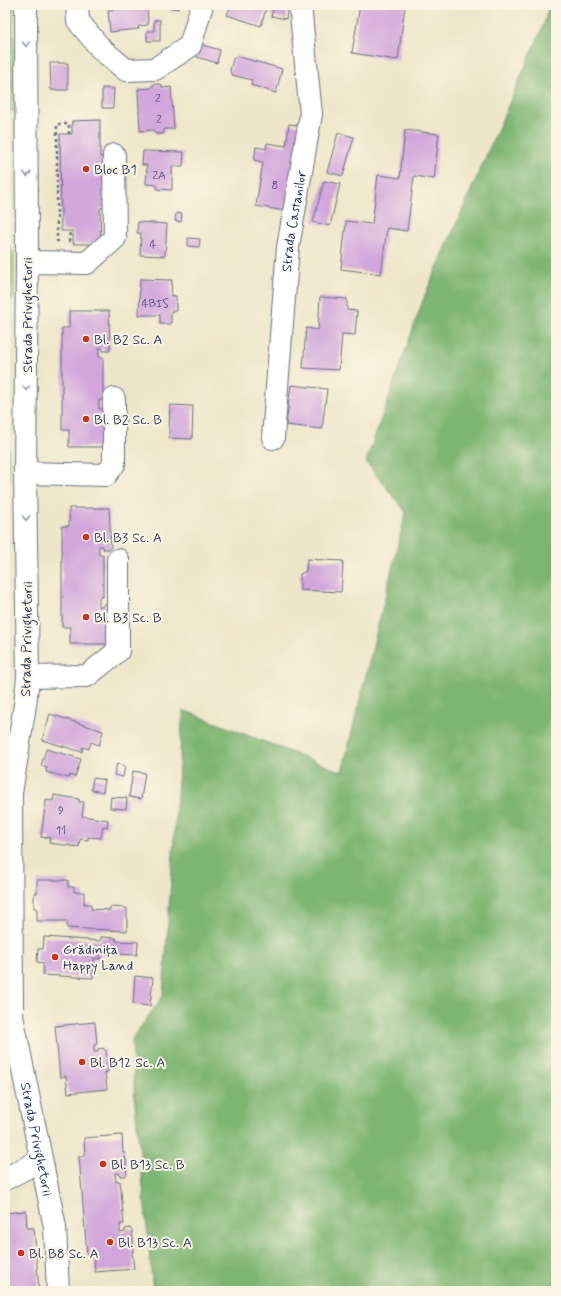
<svg xmlns="http://www.w3.org/2000/svg" width="561" height="1296" font-family="Mynerve,sans-serif">
	<style>
		.green { fill: #9dd384; stroke: #5c8171 }
		.forest { fill: #7eb572; stroke: #4c7268 }
		.building { fill: #d2a6dc }
		.lines { fill: none; stroke-linecap: round; stroke-linejoin: round }
		.minor-casing { stroke: #656f83; stroke-width: 24 }
		.path { stroke: #656f83; stroke-width: 2.5; stroke-dasharray: 3 3; stroke-linecap: butt }
		.minor { stroke: #fff; stroke-width: 22 }
		.oneway { stroke: #8d97ae }
		.poi-dot { fill: #c8321e; stroke: #fcf5e5; stroke-width: 1.5 }
		.labels { text-anchor: middle; stroke-width: 4; stroke-linejoin: round; paint-order: stroke }
		.number-label { font-size: 12px; fill: #494d7e }
		.poi-label { font-size: 14px; fill: #1b2f5e; stroke: #fcf5e5; text-anchor: start }
		.street-label { font-size: 14px; fill: #1b2f5e; stroke: #fcf5e5 }
	</style>
	<rect width="100%" height="100%" fill="#fcf5e5"/>
	<filter id="ink" filterUnits="userSpaceOnUse"><feTurbulence type="fractalNoise" baseFrequency=".025" numOctaves="2"/><feDisplacementMap in="SourceGraphic" scale="8" xChannelSelector="R" yChannelSelector="G"/><feConvolveMatrix kernelMatrix="1 2 1 2 8 2 1 2 1" color-interpolation-filters="sRGB"/></filter>
	<filter id="wash" filterUnits="userSpaceOnUse"><feTurbulence type="fractalNoise" baseFrequency=".012" numOctaves="4" result="noise"/><feDisplacementMap in="SourceGraphic" scale="16" xChannelSelector="R" yChannelSelector="G"/><feGaussianBlur stdDeviation="0.9" result="paint"/><feColorMatrix in="noise" values="0 0 0 0 0 0 0 0 0 0 0 0 0 0 0 0 0 1.4 0 .05"/><feComposite in="paint" operator="in"/></filter>
	<g filter="url(#wash)">
		<rect width="100%" height="100%" fill="#eee6c8"/>
		<path class="green" d="M5,5H13L14,111H5Z
			M5,240L14,254V298H5Z
			M5,447H9V485H5Z"/>
		<path class="forest" d="M549,5H556V1291H153L135,1102L132,1039L163,996L183,710L342,772L406,512L366,462L425,295L544,24Z"/>
		<g id="blocks">
			<path class="building" d="M119,5L147,6L148,25L138,26L139,29L110,32L108,10L119,9Z
				M163,5H179L178,9L163,7Z
				M231,5H267L261,26L227,15Z
				M275,5L288,7L286,19L271,16Z
				M360,5H405L398,60L352,53Z
				M154,20H160V41H147V31H154Z
				M199,44L220,50L217,63L197,57Z
				M236,56L282,69L276,93L251,85L252,80L232,75L230,71L233,59Z
				M50,63H68V90H51Z
				M154,84H161L163,88L171,87L174,129H165L163,134H156L153,130L140,131L138,89L151,88Z
				M102,88L114,89L113,108H102Z
				M100,120V157L111,156L112,208H100L101,244H73V231H61L60,134H72V121Z
				M289,124L303,126L286,211L256,206L263,162L254,160L256,147L266,149L267,143L286,146Z
				M405,130L439,134L434,179L414,176L407,231L387,228L381,274L341,269L346,221L372,224L378,175L400,178Z
				M338,133L354,137L343,176L327,172Z
				M143,151L184,152L183,166H172V190L157,189V185L146,184L147,165H142Z
				M324,181L340,184L330,226L313,222Z
				M176,213L182,214L181,222L175,221Z
				M138,222L167,224L165,256L140,255L141,233H137Z
				M188,238L200,239L199,247L188,246Z
				M140,279L172,280L171,296H176V311H171V324H160V315H139Z
				M320,297L347,299V310L357,311L355,335L342,334L339,370L303,368L306,328L318,330Z
				M69,311H109L110,349L109,351H103V348H99V357H103V400H99V409H103L109,447H69V430H62V328H69Z
				M291,385L327,389L322,429L286,425Z
				M170,405L193,406L192,439L169,438Z
				M69,508H109L111,547L109,549H103V546H99V555H103V597H99V607H103V604H109V644H70V627H62V526H69Z
				M307,559L343,561L341,592L300,590V574L306,571Z
				M50,714L103,731L99,745L91,742L89,749L83,747L82,752L42,740Z
				M46,749L81,759L75,777L70,775L69,778L46,772L47,768L41,766Z
				M117,764L125,766L123,777L114,775Z
				M133,771L145,773L141,799L129,797Z
				M93,778L105,780L103,792L91,790Z
				M54,795L79,799V802H84L82,816L108,820L107,827L103,826L101,838L88,837V840L80,839L79,847L49,843L50,838L41,837L46,800L53,801Z
				M111,797L127,798L126,809L110,808Z
				M37,880H68V887H74V892H84V904H91V909L110,910V907L127,908V931L67,928V921H37V908H34V893H37Z
				M44,937L101,941V937L116,938V941L138,942L137,955L101,953L100,959L94,958L93,978L43,975V963L37,962L38,949H43Z
				M135,976L153,978L150,1006L133,1004Z
				M95,1022L97,1044L94,1045V1052H98V1049L103,1048L106,1051L108,1072H105L107,1089L68,1093L66,1076L60,1077L55,1026Z
				M122,1135L123,1153H125L127,1174L125,1176H120L119,1173H115L116,1182L120,1181L124,1224H120V1233L125,1232V1229L130,1228L132,1230L134,1251H132L134,1269L95,1272L94,1255H87L79,1156H85L84,1138Z
				M26,1211L27,1228H34L39,1291H5V1213Z"/>
		</g>
	</g>
	<g filter="url(#ink)">
		<use href="#blocks" fill-opacity="0" stroke="#656f83" stroke-width="1"/>
		<g class="lines">
			<defs>
				<g id="minor">
					<path id="s1" d="M26,5L27,262L25,473L28,677L25,705L11,793L12,1016L55,1227L58,1291"/>
					<path d="M77,5L78,21L101,49L126,70L155,69L190,46L202,5"/>
					<path d="M27,262L87,263L115,238L114,155"/>
					<path id="s2" d="M273,438L288,247L311,114L300,5"/>
					<path d="M25,473L106,475L114,464V399"/>
					<path d="M28,677L87,676L118,651V560"/>
					<path d="M5,1179L41,1160"/>
				</g>
			</defs>
			<use href="#minor" class="minor-casing"/>
			<path class="path" d="M59,241H57V124H69V134
				M68,241H69L70,231"/>
			<use href="#minor" class="minor"/>
		</g>
		<defs><path id="oneway-chevron" d="M-2-3.5L2.5 0L-2 3.5" fill="none" stroke-width="1.6" stroke-linecap="round" stroke-linejoin="round"/></defs>
		<g class="oneway">
			<use href="#oneway-chevron" transform="translate(26 44) rotate(90)"/>
			<use href="#oneway-chevron" transform="translate(27 174) rotate(90)"/>
			<use href="#oneway-chevron" transform="translate(26 388) rotate(91)"/>
			<use href="#oneway-chevron" transform="translate(26 518) rotate(89)"/>
		</g>
	</g>
	<g class="poi-dot">
		<circle cx="86" cy="169" r="4"/>
		<circle cx="86" cy="339" r="4"/>
		<circle cx="86" cy="419" r="4"/>
		<circle cx="86" cy="537" r="4"/>
		<circle cx="86" cy="617" r="4"/>
		<circle cx="55" cy="957" r="4"/>
		<circle cx="82" cy="1062" r="4"/>
		<circle cx="103" cy="1164" r="4"/>
		<circle cx="110" cy="1242" r="4"/>
		<circle cx="21" cy="1253" r="4"/>
	</g>
	<g class="labels">
		<g class="number-label">
			<text x="158" y="102">2</text>
			<text x="159" y="123">2</text>
			<text x="159" y="179">2A</text>
			<text x="275" y="189">8</text>
			<text x="153" y="248">4</text>
			<text x="155" y="307">4BIS</text>
			<text x="61" y="814">9</text>
			<text x="61" y="834">11</text>
		</g>
		<g class="poi-label">
			<text x="94" y="174">Bloc B1</text>
			<text x="94" y="344">Bl. B2 Sc. A</text>
			<text x="94" y="424">Bl. B2 Sc. B</text>
			<text x="94" y="542">Bl. B3 Sc. A</text>
			<text x="94" y="622">Bl. B3 Sc. B</text>
			<text x="63" y="954">Grădinița<tspan x="63" dy="16">Happy Land</tspan></text>
			<text x="90" y="1067">Bl. B12 Sc. A</text>
			<text x="111" y="1169">Bl. B13 Sc. B</text>
			<text x="118" y="1247">Bl. B13 Sc. A</text>
			<text x="29" y="1258">Bl. B8 Sc. A</text>
		</g>
		<g class="street-label">
			<text dy="5" stroke="none"><textPath href="#s2" startOffset="218">Strada Castanilor</textPath></text>
			<text transform="translate(27 315) rotate(-90)" y="5">Strada Privighetorii</text>
			<text transform="translate(26 639) rotate(-89)" y="5">Strada Privighetorii</text>
			<text dy="5" stroke="none"><textPath href="#s1" startOffset="1138">Strada Privighetorii</textPath></text>
		</g>
	</g>
	<rect width="561" height="1296" fill="none" stroke="#fcf5e5" stroke-width="20"/>
</svg>
